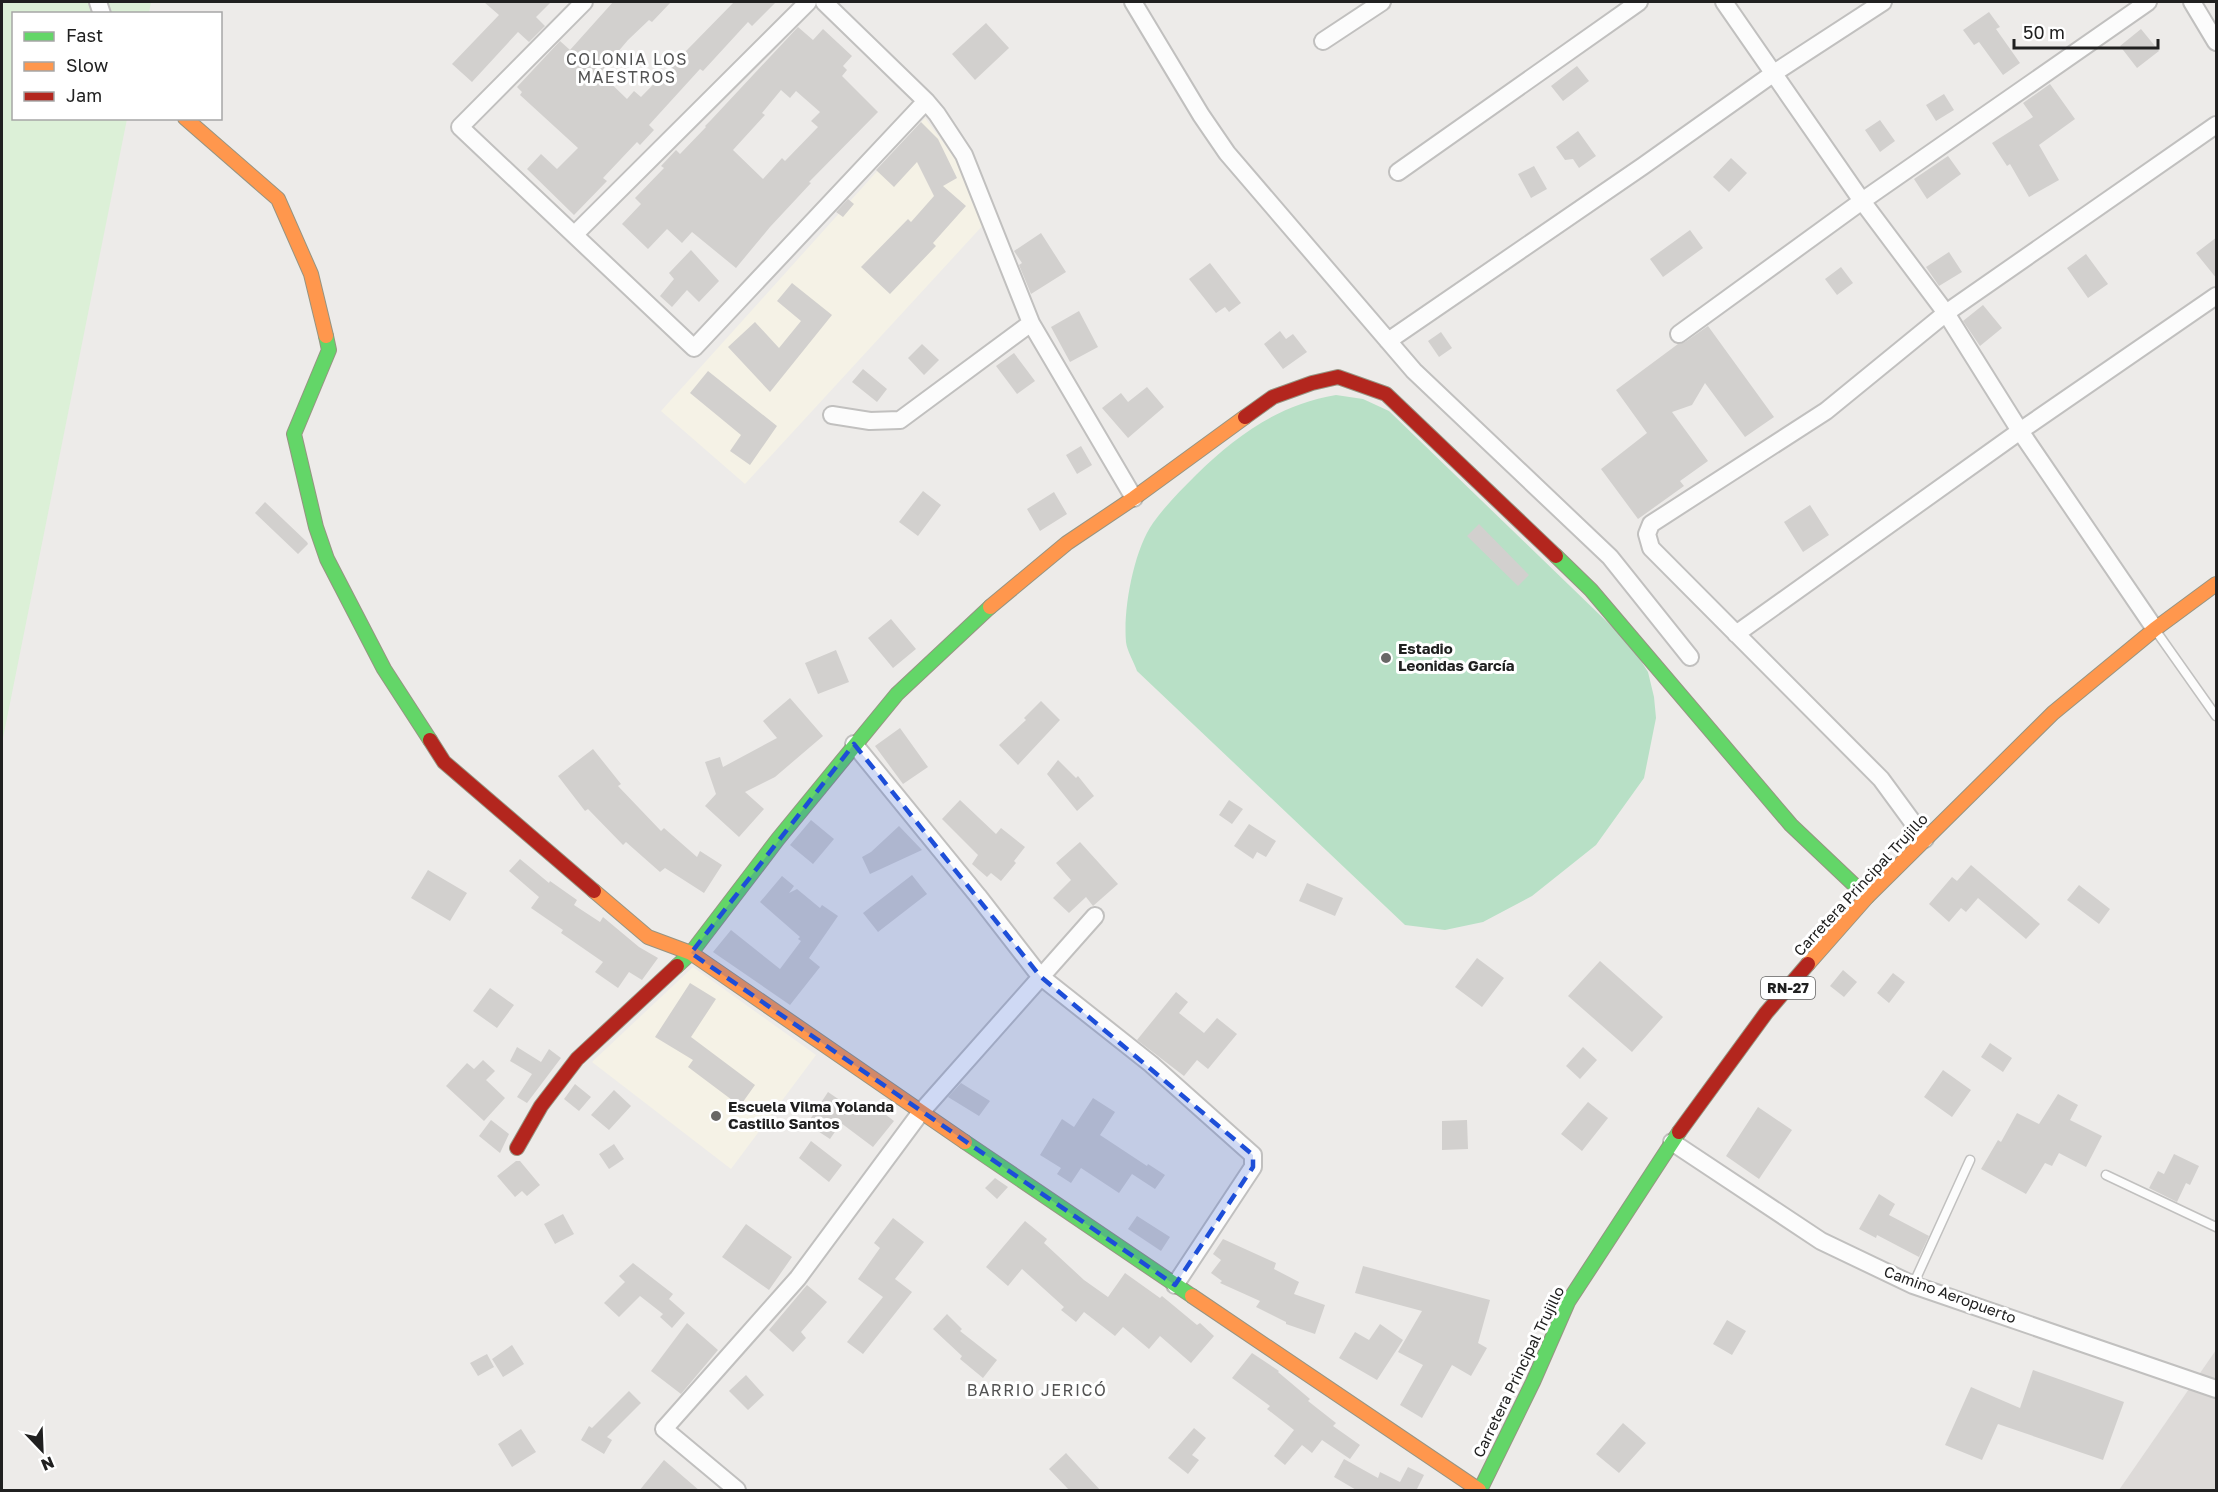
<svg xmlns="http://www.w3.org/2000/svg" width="2218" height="1492" font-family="'Golos Text',sans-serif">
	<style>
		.education { fill: #f5f2e6 }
		.airport { fill: #dddad8 }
		.park { fill: #dcf0d7 }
		.pitch { fill: #b8e0c6 }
		.building { fill: #d2d0ce; fill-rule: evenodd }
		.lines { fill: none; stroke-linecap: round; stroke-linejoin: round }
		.lane-casing { stroke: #c1c0bf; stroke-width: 11 }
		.street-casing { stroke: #c1c0bf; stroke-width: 20 }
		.fast-casing { stroke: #969482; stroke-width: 16 }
		.slow-casing { stroke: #969482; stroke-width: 16 }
		.jam-casing { stroke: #969482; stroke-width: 16 }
		.lane { stroke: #fcfcfc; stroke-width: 8 }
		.street { stroke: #fcfcfc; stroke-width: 16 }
		.fast { stroke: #63d668; stroke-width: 14 }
		.slow { stroke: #ff974d; stroke-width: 14 }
		.jam { stroke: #b3261e; stroke-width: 14 }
		.marked { fill: #1d4ed8; fill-opacity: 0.2; stroke: #1d4ed8; stroke-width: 4.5; stroke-dasharray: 12 8; stroke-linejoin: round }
		.poi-dot { fill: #686766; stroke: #fff; stroke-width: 2 }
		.labels { text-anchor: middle; stroke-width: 6; stroke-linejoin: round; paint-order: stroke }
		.shield { fill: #fff; stroke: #636363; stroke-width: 1.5 }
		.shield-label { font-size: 14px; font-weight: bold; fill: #202020 }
		.poi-label { font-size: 15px; font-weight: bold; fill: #202020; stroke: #fff; text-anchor: start }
		.street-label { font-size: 15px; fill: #202020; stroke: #fff }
		.neighbourhood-label { font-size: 16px; letter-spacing: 1.5px; fill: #535353; stroke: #fff }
	</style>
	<rect width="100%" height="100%" fill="#edebe9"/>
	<path class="education" d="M925,118L962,168L985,223L745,484L661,411Z
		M693,967L816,1055L731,1169L592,1062Z"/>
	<path class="airport" d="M2216,1350V1490H2119Z"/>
	<path class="park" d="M2,2H151L149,13L14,14V118L127,119L2,743Z"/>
	<path class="pitch" d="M1336,395L1363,399L1389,411L1631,645L1648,672L1654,697L1656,718L1644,778L1596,845L1532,896L1483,922L1445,930L1405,925L1137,671C1134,662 1127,651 1126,642C1123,608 1134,550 1153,523C1165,506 1181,490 1196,475C1237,435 1278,405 1336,395Z"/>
	<path class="building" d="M484,2H551L536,17L545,26L529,42L518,32L472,82L452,64L499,15Z
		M613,2H671L652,22L649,20L628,40L600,73L627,99L634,91L641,97L734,2H776L752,26L748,22L703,71L700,69L649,125L654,130L640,145L637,142L603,178L607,181L574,215L527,169L541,154L557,169L578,148L520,95L522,92L517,87L560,41L570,50Z
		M1989,12L2000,27L1996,29L2020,63L2003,75L1979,42L1974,45L1963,30Z
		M986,23L1009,48L975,80L952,54Z
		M798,27L813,40L823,29L852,56L843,66L847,70L842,76L878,112L809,182L811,183L770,227L736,268L692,232L682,243L667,229L648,249L622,224L641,204L635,198L664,168L661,166L676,150L680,154L706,127L705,126L711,120ZM781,90L790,98L796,91L820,112L811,121L818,127L785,161L782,158L763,179L733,150L765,115L762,113Z
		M2141,29L2159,51L2137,68L2120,46Z
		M1577,66L1589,81L1563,101L1551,86Z
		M2050,84L2075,119L2039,145L2059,180L2029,197L2010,164L2007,166L1992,143L2033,117L2023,103Z
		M1944,94L1954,110L1936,121L1926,105Z
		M1880,120L1895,141L1880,152L1865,130Z
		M921,122L938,139L957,178L943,186L966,206L933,243L936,246L890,294L861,267L908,219L911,222L934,196L917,162L894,187L876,170Z
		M1578,131L1596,156L1579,168L1573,159L1565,160L1556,147Z
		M1948,156L1961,174L1927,199L1914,179Z
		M1731,158L1747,173L1729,192L1713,177Z
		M1534,166L1547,189L1531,198L1518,174Z
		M848,199L854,204L843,217L836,212Z
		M1690,230L1703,248L1663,277L1650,259Z
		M1041,233L1066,272L1031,294L1019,265L1022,263L1014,251Z
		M2217,237V279L2196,253Z
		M691,250L719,281L699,302L687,290L672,307L660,296L674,279L669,273Z
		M1949,252L1962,272L1939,286L1926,267Z
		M2086,254L2108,284L2088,298L2067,268Z
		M1210,263L1241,303L1229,312L1225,307L1216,313L1189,279Z
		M1841,267L1853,283L1837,295L1825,279Z
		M792,283L832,315L770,392L728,347L755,322L779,348L801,321L777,301Z
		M1983,305L2002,328L1980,346L1963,321Z
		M1079,311L1098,347L1070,362L1051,327Z
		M1708,326L1774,417L1745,437L1705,383L1692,405L1672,412L1708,461L1680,481L1684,486L1638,519L1601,469L1647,433L1616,390L1678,344L1685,342Z
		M1280,331L1286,339L1293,334L1307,352L1283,369L1264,344Z
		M1441,332L1452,348L1439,357L1428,341Z
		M922,344L939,360L924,375L908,358Z
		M1014,353L1035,381L1017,394L996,366Z
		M863,369L887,389L877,402L852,382Z
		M708,371L777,426L750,465L730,451L741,435L690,393Z
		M1147,387L1164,407L1128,438L1102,408L1121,393L1128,402Z
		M1081,446L1092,465L1077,474L1066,455Z
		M923,491L941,505L918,536L899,522Z
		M1054,492L1067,514L1040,531L1027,509Z
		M265,502L307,542L308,544L298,554L255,513Z
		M1810,505L1829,535L1803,552L1784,522Z
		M1479,524L1529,575L1518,586L1467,536Z
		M891,619L916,649L893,668L868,638Z
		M836,650L849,682L818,694L805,663Z
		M790,698L823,736L775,777L745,792L764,809L739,837L705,806L716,794L705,762L720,757L723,767L777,738L763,721Z
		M1041,701L1060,720L1018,765L999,745L1026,720L1024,718Z
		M900,728L928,767L903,784L875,746Z
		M593,749L621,784L618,786L661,831L664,828L697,857L700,851L722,865L704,893L665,868L660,872L626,842L623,845L588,809L585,811L558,776Z
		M1058,760L1076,778L1078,776L1094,796L1077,811L1047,774Z
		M960,800L996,834L1001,828L1025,847L1014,861L1016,863L1001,881L991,873L987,877L972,864L978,855L942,819Z
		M1229,800L1243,809L1232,824L1219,815Z
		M811,820L834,839L813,864L790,845Z
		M1249,824L1276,841L1266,857L1257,852L1253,859L1234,846Z
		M899,826L922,850L870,874L862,857L871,852Z
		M1080,842L1118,884L1093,906L1086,897L1069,913L1053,898L1071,880L1056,863Z
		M520,859L549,883L550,881L577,900L574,905L600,922L603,917L639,947L658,958L642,980L629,972L618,988L595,972L603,962L561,933L563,930L531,908L539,897L509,871Z
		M1971,865L2040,924L2026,939L1978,898L1966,912L1961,908L1949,922L1929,904L1952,877L1957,881Z
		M428,870L467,893L450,921L411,898Z
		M912,875L927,894L878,932L863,913Z
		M782,876L794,886L789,893L797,889L820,908L822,905L838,916L809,958L820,967L790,1005L713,952L731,930L780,969L801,941L798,939L800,937L760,902Z
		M1307,883L1343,898L1335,916L1299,901Z
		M2079,885L2110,909L2099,924L2067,900Z
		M1477,958L1504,978L1482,1007L1455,987Z
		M1600,961L1663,1017L1632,1052L1568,996Z
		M1843,970L1857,982L1844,997L1830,986Z
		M1893,973L1905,982L1889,1003L1877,993Z
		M690,983L716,999L691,1037L755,1085L740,1106L688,1067L693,1060L655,1037Z
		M490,988L514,1005L497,1028L473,1011Z
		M1176,992L1188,1002L1179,1013L1204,1033L1217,1018L1237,1034L1208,1069L1197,1060L1184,1076L1137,1040Z
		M1990,1043L2012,1058L2003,1072L1981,1057Z
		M517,1047L541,1062L549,1049L561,1058L527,1103L517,1097L532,1074L510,1061Z
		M1583,1047L1597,1060L1580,1079L1566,1066Z
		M483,1060L495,1071L486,1080L505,1098L484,1121L446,1086L467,1063L474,1069Z
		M1943,1070L1971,1090L1952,1117L1924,1097Z
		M961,1083L990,1101L979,1116L948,1097Z
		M575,1084L591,1097L579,1111L564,1099Z
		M614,1090L631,1106L609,1130L591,1115Z
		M828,1092L860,1114L869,1102L894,1121L873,1147L841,1123L830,1139L807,1124Z
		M2058,1094L2078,1105L2070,1120L2102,1136L2086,1167L2059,1153L2052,1166L2045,1163L2026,1194L1981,1169L1998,1140L2001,1142L2017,1113L2039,1124Z
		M1093,1098L1115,1112L1100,1135L1147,1166L1148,1164L1165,1175L1155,1189L1132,1174L1119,1193L1081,1168L1071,1183L1057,1174L1061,1168L1040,1155L1062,1119L1074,1127Z
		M1588,1102L1608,1118L1582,1151L1561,1134Z
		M1758,1107L1792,1130L1759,1179L1726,1156Z
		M491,1120L509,1134L500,1153L479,1136Z
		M1467,1120L1468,1149L1442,1150V1121Z
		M811,1141L842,1165L829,1182L799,1158Z
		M614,1144L624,1159L609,1169L599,1154Z
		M2174,1154L2199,1166L2190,1185L2186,1183L2177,1202L2149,1188L2158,1171L2164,1174Z
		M516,1161H520L540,1185L527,1196L522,1191L515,1197L497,1176Z
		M995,1178L1008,1187L997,1199L985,1188Z
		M1879,1194L1895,1204L1889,1215L1929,1236L1919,1257L1877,1235L1876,1238L1859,1229Z
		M563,1214L574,1234L555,1244L544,1224Z
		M1137,1216L1170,1237L1161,1251L1128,1229Z
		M893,1218L924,1242L895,1279L912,1292L863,1354L847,1342L883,1297L858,1279L880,1248L874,1243Z
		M1025,1221L1047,1239L1044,1243L1084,1280L1108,1297L1125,1273L1160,1298L1162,1296L1197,1325L1200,1323L1214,1336L1191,1363L1160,1336L1149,1349L1123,1327L1115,1336L1084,1312L1076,1322L1061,1310L1064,1307L1022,1269L1008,1286L986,1267Z
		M746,1224L792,1257L769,1290L722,1257Z
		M1223,1239L1276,1263L1274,1269L1299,1282L1294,1294L1325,1305L1315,1334L1286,1324V1322L1256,1307L1260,1301L1220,1283L1222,1281L1211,1273L1221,1260L1213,1254Z
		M633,1263L673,1294L669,1299L685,1313L672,1328L660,1317L663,1314L640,1296L619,1317L604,1303L625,1282L619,1276Z
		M1363,1266L1490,1300L1478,1343L1487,1348L1471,1376L1452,1365L1422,1418L1400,1405L1423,1365L1398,1352L1422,1311L1355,1293Z
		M807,1285L827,1302L801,1332L806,1338L793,1352L769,1330Z
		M947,1314L962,1329L960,1331L997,1360L983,1378L960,1359L962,1356L933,1329Z
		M1727,1320L1746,1331L1732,1355L1713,1344Z
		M687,1323L718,1350L681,1394L651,1371Z
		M1380,1324L1403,1340L1377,1380L1339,1358L1355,1332L1369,1340Z
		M512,1345L524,1364L503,1377L492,1359Z
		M1252,1353L1279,1371L1278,1372L1310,1399L1308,1401L1336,1423L1333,1426L1360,1445L1350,1459L1322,1440L1312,1453L1302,1445L1285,1465L1274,1456L1294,1430L1267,1409L1270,1406L1232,1378Z
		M487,1354L494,1367L478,1376L470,1363Z
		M2033,1370L2124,1402L2103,1460L1998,1424L1982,1460L1945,1445L1971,1387L2020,1408Z
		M746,1375L764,1395L748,1410L729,1391Z
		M629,1391L641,1403L607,1437L612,1440L604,1454L581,1440L589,1426L592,1428Z
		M1623,1423L1646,1443L1619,1473L1596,1454Z
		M1194,1428L1206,1438L1192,1455L1199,1460L1188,1474L1168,1458Z
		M521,1429L536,1452L512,1467L498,1444Z
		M1066,1453L1101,1491H1070L1049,1469Z
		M1344,1459L1378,1478L1380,1472L1400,1482L1408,1467L1424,1475L1416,1491H1358L1334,1477Z
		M664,1460L700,1491H639Z"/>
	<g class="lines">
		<defs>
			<path id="lane" d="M2156,631L2216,716
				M2106,1175L2216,1227
				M1913,1285L1970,1160"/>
			<path id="street" d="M98,2L102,14
				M584,2L460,127L694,348L926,101
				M824,2L926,101L937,114L964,155L1031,323L1134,498
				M1133,2L1201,115L1227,153L1414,371L1610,557L1690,657
				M1724,2L1862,201L1946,313L2020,431L2155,629
				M2192,2L2216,42
				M1323,41L1382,2
				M1398,172L1639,2
				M575,234L808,2
				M1679,334L1862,201L2148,2
				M1388,341L1643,166L1774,73L1883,2
				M832,415L870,421L900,420L1031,323
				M1736,634L2020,431L2216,296
				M854,744L978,896L1040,976L1151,1064L1253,1155V1167L1175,1285
				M1925,839L1881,779L1651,548L1647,534L1651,524L1826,411L1946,313L2216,125
				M1672,1142L1821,1241L1913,1285L2216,1389
				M737,1490L664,1429L798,1278L921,1112L1095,916"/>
			<path id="fast" d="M326,336L329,350L294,434L316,527L327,559L384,669L430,740
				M1556,556L1591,590L1791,825L1867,897
				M677,966L691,953L778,839L897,694L990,607
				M965,1142L1192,1296
				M1480,1490L1533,1382L1568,1302L1679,1132"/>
			<path id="slow" d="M185,118L278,199L311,274L326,336
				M990,607L1067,543L1134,498L1245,417
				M594,891L648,937L691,953L965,1142
				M1808,964L1867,897L2053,713L2155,629L2216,584
				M1192,1296L1479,1490"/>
			<path id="jam" d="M1245,417L1273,397L1312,383L1338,377L1386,394L1556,556
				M430,740L444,762L594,891
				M1679,1132L1766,1013L1808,964
				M517,1148L541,1106L577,1059L677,966"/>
		</defs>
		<use href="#lane" class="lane-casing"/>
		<use href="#street" class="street-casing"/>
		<use href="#fast" class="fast-casing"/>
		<use href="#slow" class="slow-casing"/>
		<use href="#jam" class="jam-casing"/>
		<use href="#lane" class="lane"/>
		<use href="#street" class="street"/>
		<use href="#fast" class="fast"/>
		<use href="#slow" class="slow"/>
		<use href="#jam" class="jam"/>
	</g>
	<path class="marked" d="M854,744L1040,976L1253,1155V1167L1175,1285L691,953Z"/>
	<g class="poi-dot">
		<circle cx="1386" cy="658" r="6"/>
		<circle cx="716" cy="1116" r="6"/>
	</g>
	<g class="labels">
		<rect class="shield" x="1761" y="977" width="54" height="22" rx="4.5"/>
		<g class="shield-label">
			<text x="1788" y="993">RN-27</text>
		</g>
		<g class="poi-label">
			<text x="1398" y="654">Estadio<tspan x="1398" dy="17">Leonidas García</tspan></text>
			<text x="728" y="1112">Escuela Vilma Yolanda<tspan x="728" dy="17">Castillo Santos</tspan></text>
		</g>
		<g class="street-label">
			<text transform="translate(1861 885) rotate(-47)" y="5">Carretera Principal Trujillo</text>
			<text transform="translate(1950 1295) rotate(20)" y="5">Camino Aeropuerto</text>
			<text transform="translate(1519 1372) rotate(-64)" y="5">Carretera Principal Trujillo</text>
		</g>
		<g class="neighbourhood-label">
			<text x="627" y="65">COLONIA LOS<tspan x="627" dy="18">MAESTROS</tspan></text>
			<text x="1037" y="1396">BARRIO JERICÓ</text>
		</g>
	</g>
	<rect width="2218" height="1492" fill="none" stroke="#202020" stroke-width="6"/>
	<rect x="12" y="12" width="210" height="108" fill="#ffffff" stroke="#a6a6a6" stroke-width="1.5"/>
	<rect x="24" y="32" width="30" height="9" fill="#63d668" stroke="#a6a6a6" stroke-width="1.5"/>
	<text x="66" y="42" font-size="18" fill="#202020">Fast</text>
	<rect x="24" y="62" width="30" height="9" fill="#ff974d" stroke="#a6a6a6" stroke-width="1.5"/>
	<text x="66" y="72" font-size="18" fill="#202020">Slow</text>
	<rect x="24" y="92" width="30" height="9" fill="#b3261e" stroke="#a6a6a6" stroke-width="1.5"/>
	<text x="66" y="102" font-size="18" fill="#202020">Jam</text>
	<g transform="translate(42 1450) rotate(157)" stroke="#ffffff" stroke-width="4.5" paint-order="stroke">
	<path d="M0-4.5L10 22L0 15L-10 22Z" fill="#202020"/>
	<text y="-9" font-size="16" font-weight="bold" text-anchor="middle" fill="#202020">N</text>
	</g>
	<path d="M2014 39v9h144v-9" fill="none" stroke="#202020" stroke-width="3"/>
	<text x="2023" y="39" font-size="18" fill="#202020" stroke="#ffffff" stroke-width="4.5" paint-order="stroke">50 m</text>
</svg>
